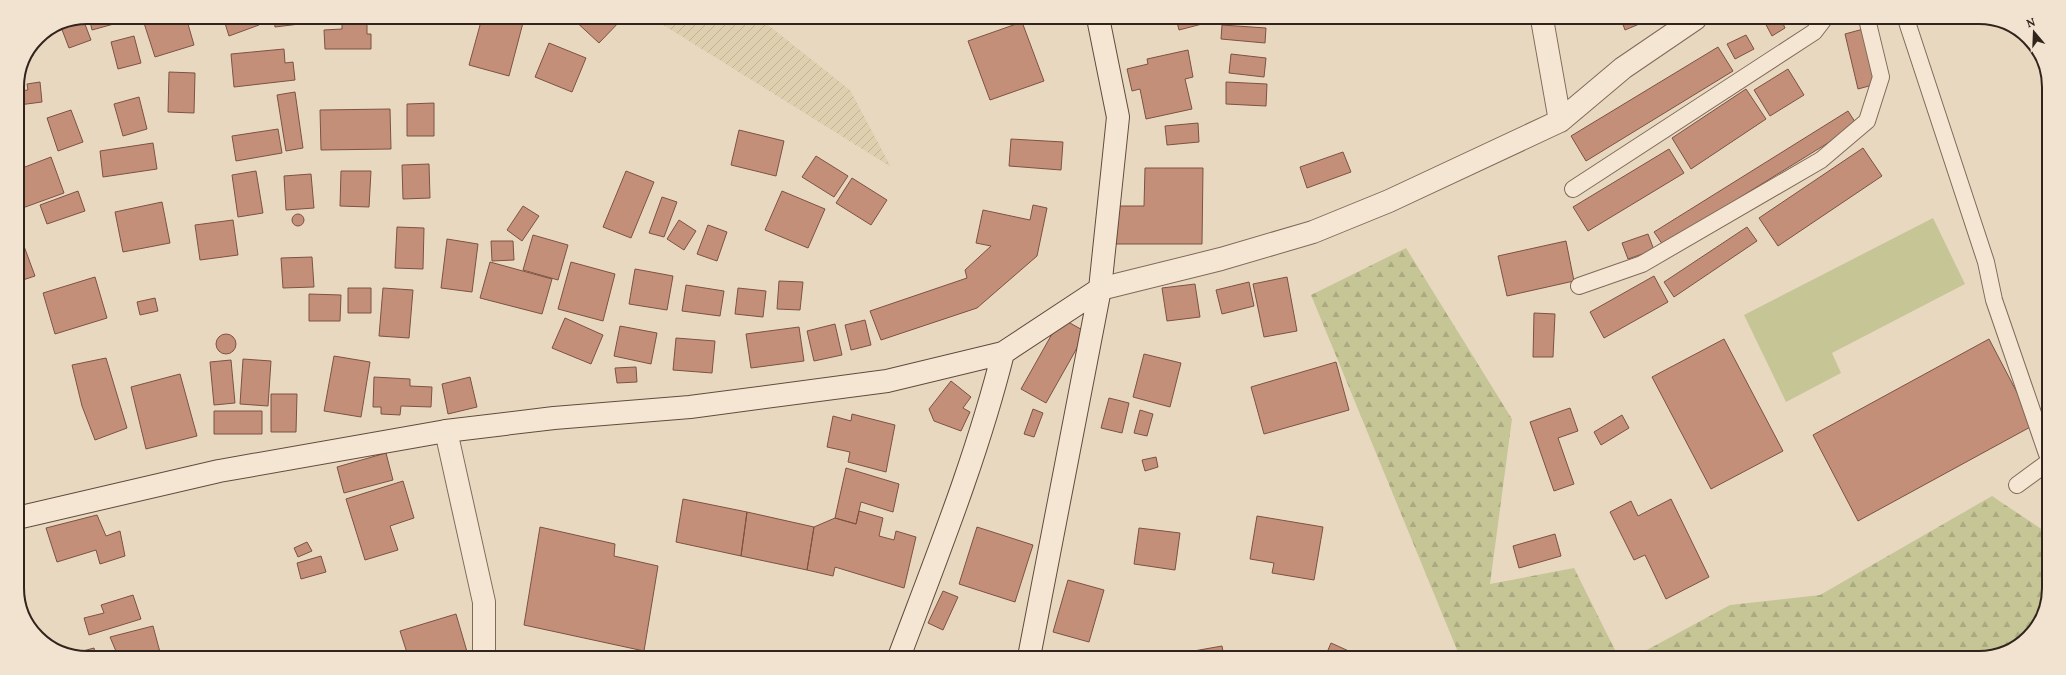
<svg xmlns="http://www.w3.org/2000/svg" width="2066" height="675" font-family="Lora,serif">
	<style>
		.farmland { fill: url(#farmland-furrows) }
		.forest { fill: url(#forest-firs) }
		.green { fill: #c6c596 }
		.building { fill: #c48f79; stroke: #7d5242 }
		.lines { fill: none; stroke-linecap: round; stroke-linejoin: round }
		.lane-casing { stroke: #816a5a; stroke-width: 18 }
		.street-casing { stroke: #816a5a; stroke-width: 24 }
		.secondary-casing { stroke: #624b3d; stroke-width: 24 }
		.lane { stroke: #f5e6d3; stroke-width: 16 }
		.street { stroke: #f5e6d3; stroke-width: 22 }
		.secondary { stroke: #f5e6d3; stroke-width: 22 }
		.rim { fill: none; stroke: #31241d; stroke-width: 2 }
	</style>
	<defs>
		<pattern id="farmland-furrows" width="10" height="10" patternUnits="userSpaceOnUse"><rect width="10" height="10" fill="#ded0af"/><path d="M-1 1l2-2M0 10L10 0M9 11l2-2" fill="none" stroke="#bfb296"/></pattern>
		<pattern id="forest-firs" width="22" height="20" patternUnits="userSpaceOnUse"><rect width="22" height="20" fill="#c6c596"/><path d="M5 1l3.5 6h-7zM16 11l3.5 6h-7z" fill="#aba981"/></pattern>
	</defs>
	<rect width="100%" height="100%" fill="#e9d8c0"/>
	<path class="farmland" d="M652,18H759L850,90L891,167Z"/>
	<path class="forest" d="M1406,248L1512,419L1490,584L1574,568L1619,658L1460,657L1311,295Z
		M1992,496L2046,532L2047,535V607L2022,644L1980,658H1632L1730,605L1820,595Z"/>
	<path class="green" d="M1933,218L1965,284L1832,353L1841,373L1786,402L1744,315Z"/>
	<path class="building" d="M89,17H120L121,22L92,30Z
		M151,17H186L194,45L155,57L143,20Z
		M223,17H257L259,25L229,36Z
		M274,17H316V22L275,27Z
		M342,17H367V34H371V49H325L324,30L342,29Z
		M482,18L524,19L509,76L469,65Z
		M572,18H623L599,43Z
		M1176,18H1225L1179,30Z
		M83,19L91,40L69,48L61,27Z
		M1621,19H1651L1625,30Z
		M1768,19H1781L1785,28L1772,36L1764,21Z
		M1022,22L1044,81L990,100L968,41Z
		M1222,25L1266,28L1265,43L1221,39Z
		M1867,28L1880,83L1858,89L1845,34Z
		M1746,35L1754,49L1735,59L1727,44Z
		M134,36L141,63L118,69L111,42Z
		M549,43L586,58L572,92L535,77Z
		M31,47L33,56L24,58Z
		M1718,47L1733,71L1586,161L1571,136Z
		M284,49L285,63L293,62L295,80L234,87L231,54Z
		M1188,50L1193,77L1185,79L1192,109L1146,119L1140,89L1132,91L1127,69L1148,64L1147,59Z
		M1231,54L1266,58L1264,77L1229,73Z
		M1788,69L1804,95L1770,116L1754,90Z
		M169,72L195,73L194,113L168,112Z
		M40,82L42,102L19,105L17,91L28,90L27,84Z
		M1226,82L1267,84L1266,106L1226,104Z
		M1746,89L1766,119L1691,169L1672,138Z
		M295,92L303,148L286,151L277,95Z
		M139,97L147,129L123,136L114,104Z
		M434,103V136H407V104Z
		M390,109L391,149L321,150L320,110Z
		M71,110L83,142L58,151L47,118Z
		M1848,111L1857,125L1663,245L1654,232Z
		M1198,123L1199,142L1167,145L1165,126Z
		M278,129L282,153L236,161L232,136Z
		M739,130L784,141L776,176L731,165Z
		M1011,139L1063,142L1061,170L1009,166Z
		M153,143L157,169L103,177L100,151Z
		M1863,148L1882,176L1778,246L1759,218Z
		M1669,149L1684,173L1588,231L1573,207Z
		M1343,152L1351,172L1307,188L1300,167Z
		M816,156L848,176L834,197L802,177Z
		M51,157L64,193L17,210V170Z
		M429,164L430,198L403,199L402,165Z
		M1145,168H1203L1202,244H1115L1116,206H1144Z
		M256,171L263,213L238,217L232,175Z
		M341,171H371L369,207L340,206Z
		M626,171L654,182L631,238L603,227Z
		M311,174L314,208L286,210L284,176Z
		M852,178L887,200L871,225L836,203Z
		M78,191L85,211L47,224L40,205Z
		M782,191L825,209L808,248L765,230Z
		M662,197L677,202L664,237L649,233Z
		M162,202L170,243L123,252L115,212Z
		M1033,205L1047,208L1037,256L977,308L881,340L870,311L967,278L965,270L991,246L976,243L983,210L1030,220Z
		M523,206L539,216L522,241L507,230Z
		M292 220a6 6 0 1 1 12 0a6 6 0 1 1-12 0Z
		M233,220L238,255L200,260L195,225Z
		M679,220L696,231L684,250L667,239Z
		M708,225L727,232L717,261L697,254Z
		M397,227L424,228L423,269L395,268Z
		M1747,227L1757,241L1674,297L1664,282Z
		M1648,234L1654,250L1628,259L1622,243Z
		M533,235L568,245L558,280L523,270Z
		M21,238L35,276L17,282V239Z
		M447,239L478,244L472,292L441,288Z
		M491,241H513L514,260L492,261Z
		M1566,241L1574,281L1507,296L1498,256Z
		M312,257L314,287L283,288L281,258Z
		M490,262L552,279L542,314L480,298Z
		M571,262L615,274L603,321L558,309Z
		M635,269L673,276L667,310L629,304Z
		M1654,276L1668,302L1604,338L1590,312Z
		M95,277L107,318L55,334L43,293Z
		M1287,277L1297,331L1264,337L1253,284Z
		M779,281L803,282L800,310L777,309Z
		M1249,282L1254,306L1222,314L1216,290Z
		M1195,284L1200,317L1167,321L1162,288Z
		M686,285L724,291L720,316L682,311Z
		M348,288H371V313H348Z
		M383,288L413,290L409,338L379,336Z
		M738,288L766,291L763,317L735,314Z
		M309,294L341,295L340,321H309Z
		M155,298L158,311L140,315L137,302Z
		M1534,313L1555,314L1553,357H1533Z
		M565,318L603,335L591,364L552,348Z
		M1061,318L1086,332L1046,403L1021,389Z
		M865,320L871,345L851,350L845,325Z
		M835,324L842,355L814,361L807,331Z
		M620,326L657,333L651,364L614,356Z
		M799,327L804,361L751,368L746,334Z
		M216 344a10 10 0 1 1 20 0a10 10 0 1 1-20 0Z
		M676,338L715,341L712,373L673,370Z
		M1724,339L1783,451L1711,489L1652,377Z
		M1989,339L2034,425L1858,521L1813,435Z
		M1144,354L1181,363L1170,407L1133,397Z
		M334,356L370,362L361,417L324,411Z
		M106,358L127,428L95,440L82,406L72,365Z
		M243,359L271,361L268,406L240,404Z
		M231,360L235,403L214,405L210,362Z
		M1336,362L1349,410L1264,434L1251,387Z
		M636,367L637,382L617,383L615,368Z
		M180,374L197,436L146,449L131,387Z
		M374,377L410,379V386L432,387L431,407L401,406L400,415L381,414V407H373Z
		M470,377L477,407L448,414L442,384Z
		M951,381L971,397L963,408L970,412L961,431L934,421L929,409Z
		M271,394H297L296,432H271Z
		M1109,398L1129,403L1122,433L1101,428Z
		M1570,408L1578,431L1558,438L1574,484L1554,491L1530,422Z
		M1033,409L1043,413L1034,437L1024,434Z
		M1140,410L1153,414L1147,436L1134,433Z
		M214,411H262V434H214Z
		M852,414L895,425L886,472L848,462L850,452L827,447L833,416L851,421Z
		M1622,415L1629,428L1601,445L1594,432Z
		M386,453L393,480L344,493L337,467Z
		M1156,457L1158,467L1145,471L1142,460Z
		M846,468L899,484L893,512L861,502L856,524L835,518Z
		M403,481L414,518L390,526L398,550L365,560L346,499Z
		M683,499L747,512L741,556L676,542Z
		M1671,499L1709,577L1666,599L1645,555L1634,560L1610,512L1631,501L1638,516Z
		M859,511L883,518L879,536L894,540L896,531L916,537L904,588L835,567L833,576L807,570L814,527L835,518L856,524Z
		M747,512L814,527L807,570L741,556Z
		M97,515L106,536L120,531L125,556L100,564L96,550L57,562L46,528Z
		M1257,516L1323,527L1314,580L1272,573L1274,563L1250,559Z
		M540,527L615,544L614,556L658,566L644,651L524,625Z
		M977,527L1033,545L1015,602L959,584Z
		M1139,528L1180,533L1175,570L1134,564Z
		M1555,534L1561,556L1519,568L1513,546Z
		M307,542L312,551L298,557L294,548Z
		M321,556L326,572L301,579L297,563Z
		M1068,580L1104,590L1089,642L1053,632Z
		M943,591L958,597L943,630L928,623Z
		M133,595L141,619L89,635L84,618L104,613L101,605Z
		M456,614L468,655L408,656L400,631Z
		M153,626L161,656H118L110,637Z
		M1331,643L1351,652L1348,657H1325Z
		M1222,646L1224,657H1188V652Z
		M94,648L96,656L68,655Z
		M702,651L733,656H701Z"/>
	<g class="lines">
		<defs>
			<path id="lane" d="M1906,19L1986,262L1994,300L2047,454
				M1573,189L1814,32L1824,19
				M1579,286L1642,264L1821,160L1867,121L1881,77L1867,19
				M2017,485L2047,463"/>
			<path id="street" d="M1542,19L1560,121
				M1100,289L1221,259L1313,232L1389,201L1560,121L1623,68L1695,19
				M446,431L484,602V656"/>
			<path id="secondary" d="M17,518L219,471L446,431L554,418L690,407L887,381L1003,353L1100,289
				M899,657C937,556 977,457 1003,353
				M1029,657L1100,289L1118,117L1098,18"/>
		</defs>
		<use href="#lane" class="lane-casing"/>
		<use href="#street" class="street-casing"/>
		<use href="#secondary" class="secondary-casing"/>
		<use href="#lane" class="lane"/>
		<use href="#street" class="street"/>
		<use href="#secondary" class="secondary"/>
	</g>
	<path d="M0 0H2066V675H0ZM87 24H1979A63 63 0 0 1 2042 87V588A63 63 0 0 1 1979 651H87A63 63 0 0 1 24 588V87A63 63 0 0 1 87 24Z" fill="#f1e3cf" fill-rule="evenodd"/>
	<path class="rim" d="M87 24H1979A63 63 0 0 1 2042 87V588A63 63 0 0 1 1979 651H87A63 63 0 0 1 24 588V87A63 63 0 0 1 87 24Z"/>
	<g transform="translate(2034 32) rotate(341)" stroke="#f1e3cf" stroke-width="3" paint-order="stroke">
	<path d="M0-3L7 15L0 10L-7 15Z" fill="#31241d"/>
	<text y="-6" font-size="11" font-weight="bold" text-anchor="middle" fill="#31241d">N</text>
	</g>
</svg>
